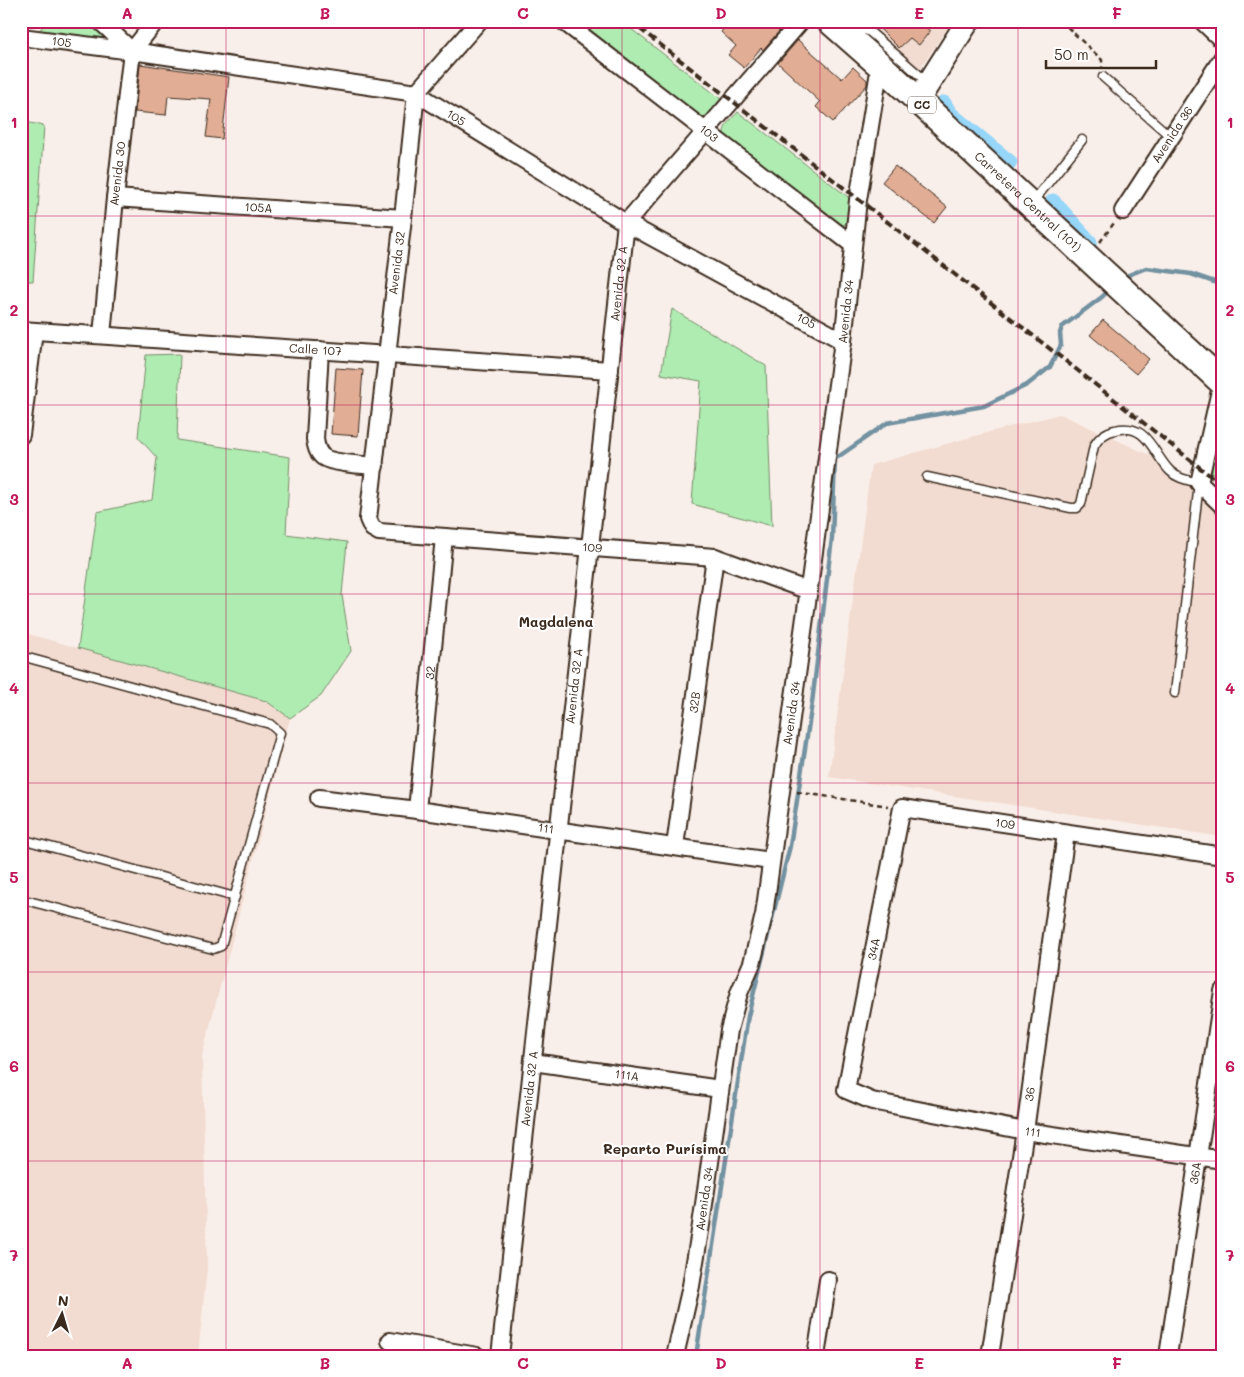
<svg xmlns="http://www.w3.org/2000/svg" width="1244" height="1377" font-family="Mali,sans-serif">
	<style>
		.built { fill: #f2dbd0 }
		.green { fill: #afecb2; stroke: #758b68 }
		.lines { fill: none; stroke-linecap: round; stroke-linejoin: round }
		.stream { stroke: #7291a1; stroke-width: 4.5 }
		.canal { stroke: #96d6f8; stroke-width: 15 }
		.building { fill: #e1ad94; stroke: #3b2a1e }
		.lane-casing { stroke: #3b2a1e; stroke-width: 11 }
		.street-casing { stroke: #3b2a1e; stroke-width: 20 }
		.secondary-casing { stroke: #3b2a1e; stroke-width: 26 }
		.primary-casing { stroke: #3b2a1e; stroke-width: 29 }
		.path { stroke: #3b2a1e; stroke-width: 2.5; stroke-dasharray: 5 4; stroke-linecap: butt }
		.lane { stroke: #fff; stroke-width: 8 }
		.street { stroke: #fff; stroke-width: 16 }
		.secondary { stroke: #fff; stroke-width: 22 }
		.primary { stroke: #fff; stroke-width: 25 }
		.rail { stroke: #3b2a1e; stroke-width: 4; stroke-dasharray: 8 4; stroke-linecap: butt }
		.grid { fill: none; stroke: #c2185b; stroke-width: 1; stroke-opacity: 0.55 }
		.labels { text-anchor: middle; stroke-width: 4; stroke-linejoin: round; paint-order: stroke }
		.shield { fill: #fff; stroke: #766a62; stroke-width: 1 }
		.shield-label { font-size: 11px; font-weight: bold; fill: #3b2a1e }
		.street-label { font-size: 12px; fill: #3b2a1e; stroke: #fff }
		.neighbourhood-label { font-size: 14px; font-weight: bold; fill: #3b2a1e; stroke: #fff }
		.neatline { fill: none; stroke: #c2185b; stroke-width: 2 }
		.grid-label { font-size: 16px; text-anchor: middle; font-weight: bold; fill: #c2185b }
	</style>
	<rect width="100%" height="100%" fill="#f9efea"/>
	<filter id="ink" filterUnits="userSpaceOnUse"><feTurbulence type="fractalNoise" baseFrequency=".02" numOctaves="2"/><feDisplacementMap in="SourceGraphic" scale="10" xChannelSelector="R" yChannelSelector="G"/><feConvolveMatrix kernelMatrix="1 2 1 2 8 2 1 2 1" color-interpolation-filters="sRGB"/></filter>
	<g filter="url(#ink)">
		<path class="built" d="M863,21H952L917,73Z
			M1060,414L1167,463L1223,516V837L829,777L871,465L993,431Z
			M21,632L266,701L290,718L202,1056L207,1268L198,1356H21Z"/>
		<path class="green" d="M47,21H93L112,38L108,41L38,32Z
			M579,21H621L721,99L707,116L703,117L700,116Z
			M738,112L852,200L849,221L844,225L838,223L724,135C723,125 732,119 738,112Z
			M21,121L44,126L33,281H21Z
			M672,309L766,366L772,526L692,504L701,381L661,374Z
			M180,354L177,440L290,457L286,534L347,542L342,595L351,651L321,696L290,718L266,701L78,648L97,512L152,500L157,458L138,437L146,355Z
			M1223,425V487L1212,476V459Z"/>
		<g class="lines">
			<path class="stream" d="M1121,278L1146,268L1191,274L1223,285
				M696,1356L748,1016L790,846L812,703L832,538L835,459L887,423L984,406L1027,385L1050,367L1061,345L1060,333L1062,327L1102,297L1110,289"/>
			<path class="canal" d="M944,103L950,113L1010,162
				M1053,201L1090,242"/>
		</g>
		<path class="building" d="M730,21H772L781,29L763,50L761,48L744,68L728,55L736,46L721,32Z
			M872,21H918L930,31L919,45L910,38L899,48Z
			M798,40L842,79L853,67L867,80V85L833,122L816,107L820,102L778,63Z
			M140,64L229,77L222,139L206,137L211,99L168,96L166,115L135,112Z
			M895,166L947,207L934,223L882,182Z
			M1103,320L1149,359L1136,374L1090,335Z
			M336,368L363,370L358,436L331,434Z"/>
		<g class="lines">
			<defs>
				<path id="lane" d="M848,28H858L870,32L927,82
					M1103,77L1171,137
					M1032,203L1082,140
					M927,477L1071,508H1077L1081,504L1094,446C1099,437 1105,432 1115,430C1148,422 1152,453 1170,471C1178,479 1188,480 1199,483L1175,693
					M21,656L270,724L280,733L221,946L213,949L21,899
					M21,839L235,897"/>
				<g id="street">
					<path d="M100,21L132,51"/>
					<path id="s1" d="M479,21L416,93L403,218L368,519L372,528L379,532L715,557L809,591"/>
					<path id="s2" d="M563,21L853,245"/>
					<path d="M1202,21L1223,41"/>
					<path id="s3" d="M21,37L132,51L416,93L626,223L843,341"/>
					<path id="s4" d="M115,198L403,218"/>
					<path id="s5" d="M1123,211L1223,57"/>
					<path id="s6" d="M21,330L610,370"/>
					<path id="s7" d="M102,335L115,198L132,51L156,21"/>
					<path d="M320,350L315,439C316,446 317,452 323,457C331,463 363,465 375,466"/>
					<path d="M1222,382L1199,483L1223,506"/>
					<path d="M21,435L34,331"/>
					<path id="s8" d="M319,798L417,810L771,861"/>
					<path id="s9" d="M417,810L444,537"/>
					<path id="s10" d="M675,846L715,557"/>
					<path id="s11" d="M1223,856L902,808L846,1090L872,1101L1025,1131L1223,1160"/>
					<path id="s12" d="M533,1062L720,1089"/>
					<path d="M390,1341L477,1356"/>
					<path id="s13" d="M500,1356L626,223L801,21"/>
					<path id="s14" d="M675,1356L691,1286L701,1225L729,1030L739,993L752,963L764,915L843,341L858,200L880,65"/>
					<path d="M816,1356L828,1280"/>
					<path id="s15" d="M990,1356L1025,1131L1066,833"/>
					<path id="s16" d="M1168,1356L1223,991"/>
				</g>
				<path id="secondary" d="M918,100L968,21"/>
				<g id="primary">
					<path id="s17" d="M830,21L880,65L1223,383"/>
				</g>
			</defs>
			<use href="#lane" class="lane-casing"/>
			<use href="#street" class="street-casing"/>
			<use href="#secondary" class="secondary-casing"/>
			<use href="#primary" class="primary-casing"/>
			<path class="path" d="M1061,21L1102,60V68
				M1100,242L1114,223
				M797,792L888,806"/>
			<use href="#lane" class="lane"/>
			<use href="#street" class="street"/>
			<use href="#secondary" class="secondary"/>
			<use href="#primary" class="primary"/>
			<path class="rail" d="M630,21L1072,366L1223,486"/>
		</g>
	</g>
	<path class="grid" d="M226,21V1356M424,21V1356M622,21V1356M820,21V1356M1018,21V1356M21,216H1223M21,405H1223M21,594H1223M21,783H1223M21,972H1223M21,1161H1223"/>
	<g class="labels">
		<rect class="shield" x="908" y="96.5" width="28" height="17" rx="4"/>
		<g class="shield-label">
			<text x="922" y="109">CC</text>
		</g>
		<g class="street-label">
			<text dy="4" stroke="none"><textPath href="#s3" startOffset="41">105</textPath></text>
			<text dy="4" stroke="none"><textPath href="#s3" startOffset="446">105</textPath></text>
			<text dy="4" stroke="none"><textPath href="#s2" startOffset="184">103</textPath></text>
			<text dy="4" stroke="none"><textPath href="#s5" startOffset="91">Avenida 36</textPath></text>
			<text dy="4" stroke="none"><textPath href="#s7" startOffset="162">Avenida 30</textPath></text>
			<text dy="4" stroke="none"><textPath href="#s17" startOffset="268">Carretera Central (101)</textPath></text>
			<text dy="4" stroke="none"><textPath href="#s4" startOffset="144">105A</textPath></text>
			<text transform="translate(397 263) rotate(-83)" y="4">Avenida 32</text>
			<text dy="4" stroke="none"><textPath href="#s13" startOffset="1079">Avenida 32 A</textPath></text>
			<text dy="4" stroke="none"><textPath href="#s14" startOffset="1060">Avenida 34</textPath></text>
			<text dy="4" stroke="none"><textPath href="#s3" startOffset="851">105</textPath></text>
			<text dy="4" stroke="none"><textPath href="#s6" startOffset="295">Calle 107</textPath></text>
			<text dy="4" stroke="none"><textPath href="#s1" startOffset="756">109</textPath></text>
			<text dy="4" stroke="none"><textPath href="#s9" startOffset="138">32</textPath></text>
			<text dy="4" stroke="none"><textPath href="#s13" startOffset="674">Avenida 32 A</textPath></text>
			<text dy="4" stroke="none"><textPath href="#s10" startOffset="145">32B</textPath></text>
			<text dy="4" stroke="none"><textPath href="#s14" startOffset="655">Avenida 34</textPath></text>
			<text transform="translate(1005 824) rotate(8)" y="4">109</text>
			<text dy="4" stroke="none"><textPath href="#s8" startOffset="229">111</textPath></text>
			<text transform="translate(874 949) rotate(-79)" y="4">34A</text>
			<text dy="4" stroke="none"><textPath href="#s12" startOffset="95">111A</textPath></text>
			<text dy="4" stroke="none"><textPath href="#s13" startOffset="269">Avenida 32 A</textPath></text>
			<text dy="4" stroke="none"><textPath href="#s15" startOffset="265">36</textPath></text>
			<text dy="4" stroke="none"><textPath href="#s11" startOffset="804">111</textPath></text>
			<text dy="4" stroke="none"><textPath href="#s16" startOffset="185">36A</textPath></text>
			<text dy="4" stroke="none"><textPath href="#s14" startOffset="160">Avenida 34</textPath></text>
		</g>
		<g class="neighbourhood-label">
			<text x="556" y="627">Magdalena</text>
			<text x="665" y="1154">Reparto Purísima</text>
		</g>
	</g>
	<rect width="1244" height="1377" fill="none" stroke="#fff" stroke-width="55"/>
	<g transform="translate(62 1314) rotate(5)" stroke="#ffffff" stroke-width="4" paint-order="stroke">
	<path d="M0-4L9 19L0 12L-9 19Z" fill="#3b2a1e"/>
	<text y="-8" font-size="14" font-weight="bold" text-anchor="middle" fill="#3b2a1e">N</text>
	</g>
	<path d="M1046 60v8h110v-8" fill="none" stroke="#3b2a1e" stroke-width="2.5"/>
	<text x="1054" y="60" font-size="15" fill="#3b2a1e" stroke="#ffffff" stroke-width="4" paint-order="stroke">50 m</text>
	<rect x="28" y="28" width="1188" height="1322" class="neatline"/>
	<g class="grid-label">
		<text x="127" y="19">A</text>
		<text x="325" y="19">B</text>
		<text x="523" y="19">C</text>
		<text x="721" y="19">D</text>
		<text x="919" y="19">E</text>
		<text x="1117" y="19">F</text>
		<text x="14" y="128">1</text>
		<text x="1230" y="128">1</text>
		<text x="14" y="316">2</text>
		<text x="1230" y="316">2</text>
		<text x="14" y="505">3</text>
		<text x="1230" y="505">3</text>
		<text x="14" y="694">4</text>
		<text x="1230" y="694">4</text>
		<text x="14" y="883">5</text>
		<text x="1230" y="883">5</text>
		<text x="14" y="1072">6</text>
		<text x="1230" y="1072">6</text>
		<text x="14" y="1261">7</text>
		<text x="1230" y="1261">7</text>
		<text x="127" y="1369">A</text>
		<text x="325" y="1369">B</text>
		<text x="523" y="1369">C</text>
		<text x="721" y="1369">D</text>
		<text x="919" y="1369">E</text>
		<text x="1117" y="1369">F</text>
	</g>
</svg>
